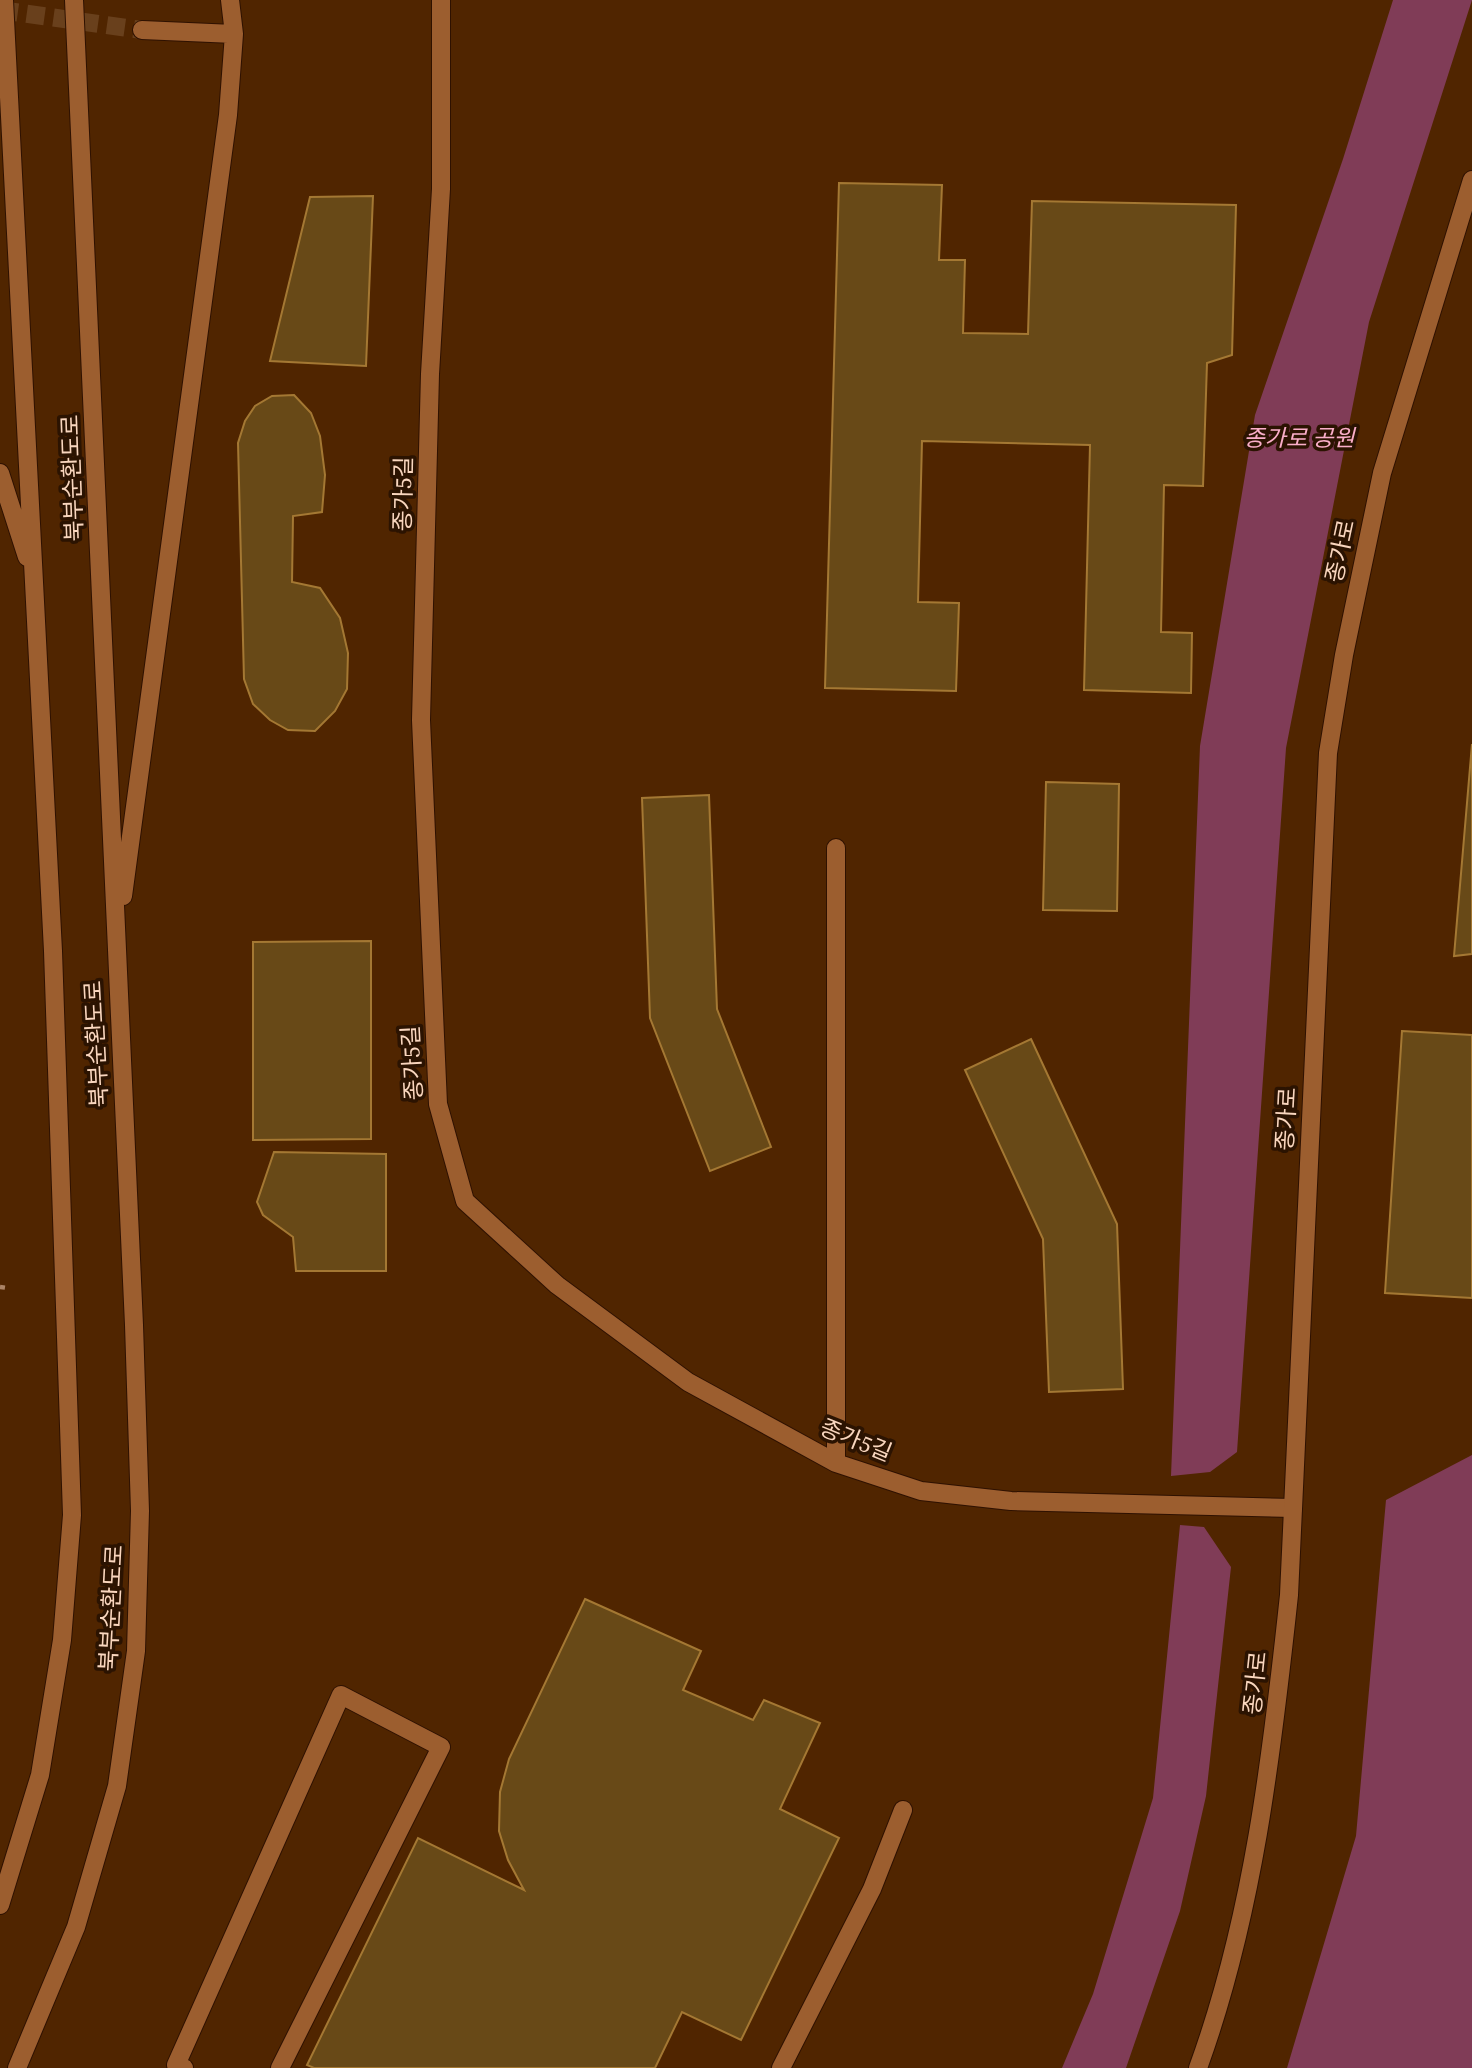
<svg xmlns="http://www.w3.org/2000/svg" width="1472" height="2068" font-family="'Source Serif 4','Noto Sans KR',serif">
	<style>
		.green { fill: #803c57 }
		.building { fill: #684917; stroke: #a47833; stroke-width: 2 }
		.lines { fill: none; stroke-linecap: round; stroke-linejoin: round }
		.secondary-tunnel { stroke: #69401c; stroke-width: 18; stroke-dasharray: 18 9; stroke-linecap: butt }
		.lane-casing { stroke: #2e1100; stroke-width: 20 }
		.street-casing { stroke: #2e1100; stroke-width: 20 }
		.secondary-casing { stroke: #2e1100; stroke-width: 20 }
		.path { stroke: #ab8466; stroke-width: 4.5; stroke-dasharray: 5 3.5; stroke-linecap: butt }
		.lane { stroke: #9c5e2f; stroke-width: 18 }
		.street { stroke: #9c5e2f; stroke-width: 18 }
		.secondary { stroke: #9c5e2f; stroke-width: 18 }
		.labels { text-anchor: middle; stroke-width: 7; stroke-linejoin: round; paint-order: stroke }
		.park-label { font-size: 23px; font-style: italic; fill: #faaec9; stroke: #2b1301 }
		.street-label { font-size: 23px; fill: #f9d6be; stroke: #2b1301 }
	</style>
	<rect width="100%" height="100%" fill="#502500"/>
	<path class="green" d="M1393,0H1472L1369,322L1286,748L1237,1452L1210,1472L1171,1476L1200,746L1255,415L1343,159Z
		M1472,1455V2068H1287L1356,1836L1386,1500Z
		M1180,1525L1204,1527L1231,1567L1206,1796L1180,1911L1126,2068H1062L1093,1994L1153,1798Z"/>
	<path class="building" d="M839,183L942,185L939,260H965L963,333L1028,334L1032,201L1236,205L1232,355L1207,363L1203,486L1164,485L1161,632L1192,633L1191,693L1084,690L1090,445L922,441L918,602L959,603L956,691L825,688Z
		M373,196L366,366L270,361L310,197Z
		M294,395L311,413L320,436L325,475L322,512L293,516L292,582L320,588L340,618L348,653L347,689L335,711L315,731L288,730L270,720L253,704L244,679L238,443L245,421L255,406L272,396Z
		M1472,744V954L1454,956Z
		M1046,782L1119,784L1117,911L1043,910Z
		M709,795L717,1009L771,1147L710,1171L650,1018L642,798Z
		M371,941V1139L253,1140V942Z
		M1402,1031L1472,1035V1298L1385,1293Z
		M1031,1039L1117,1224L1123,1389L1049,1392L1043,1239L965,1070Z
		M274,1152L386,1154V1271H296L293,1237L263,1215L257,1202Z
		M585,1599L701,1651L683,1690L753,1720L764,1700L820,1723L780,1809L839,1838L741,2040L682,2012L655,2068H314L307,2065L418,1838L524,1890L508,1860L499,1831L500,1792L509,1759Z"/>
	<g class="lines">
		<path class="secondary-tunnel" d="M0,10L142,30"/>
		<defs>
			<path id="lane" d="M184,2068L176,2065L341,1695L441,1747L280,2068
				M781,2068L872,1889L903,1810"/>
			<path id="street" d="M441,0V189L430,374L421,720L438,1104L465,1201L557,1285L688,1382L836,1463L921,1491L1011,1501L1293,1508
				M836,848V1463"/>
			<path id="secondary" d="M142,30L234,34
				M0,473L27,557
				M123,896L228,115L234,34L230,0
				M0,1905L40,1775L62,1640L72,1515L53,951L4,0
				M17,2068L76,1927L117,1786L136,1651L140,1511L134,1325L74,0
				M1198,2068C1253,1917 1272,1754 1289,1595L1328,753L1344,655L1382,473L1472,180"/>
		</defs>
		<use href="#lane" class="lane-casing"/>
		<use href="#street" class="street-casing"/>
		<use href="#secondary" class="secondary-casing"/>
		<path class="path" d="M0,1287L8,1288"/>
		<use href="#lane" class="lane"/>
		<use href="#street" class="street"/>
		<use href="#secondary" class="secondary"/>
	</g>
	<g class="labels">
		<g class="park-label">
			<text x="1299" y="446">종가로 공원</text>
		</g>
		<g class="street-label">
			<text transform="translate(72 478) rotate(-92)" y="8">북부순환도로</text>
			<text transform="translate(403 494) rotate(-89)" y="8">종가5길</text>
			<text transform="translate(1340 551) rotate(-78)" y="8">종가로</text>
			<text transform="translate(96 1044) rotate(-93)" y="8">북부순환도로</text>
			<text transform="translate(412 1063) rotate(-93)" y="8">종가5길</text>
			<text transform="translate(1286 1119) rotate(-87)" y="8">종가로</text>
			<text transform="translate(856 1440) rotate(22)" y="8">종가5길</text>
			<text transform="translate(111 1608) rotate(-87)" y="8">북부순환도로</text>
			<text transform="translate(1255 1683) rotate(-84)" y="8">종가로</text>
		</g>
	</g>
</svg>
